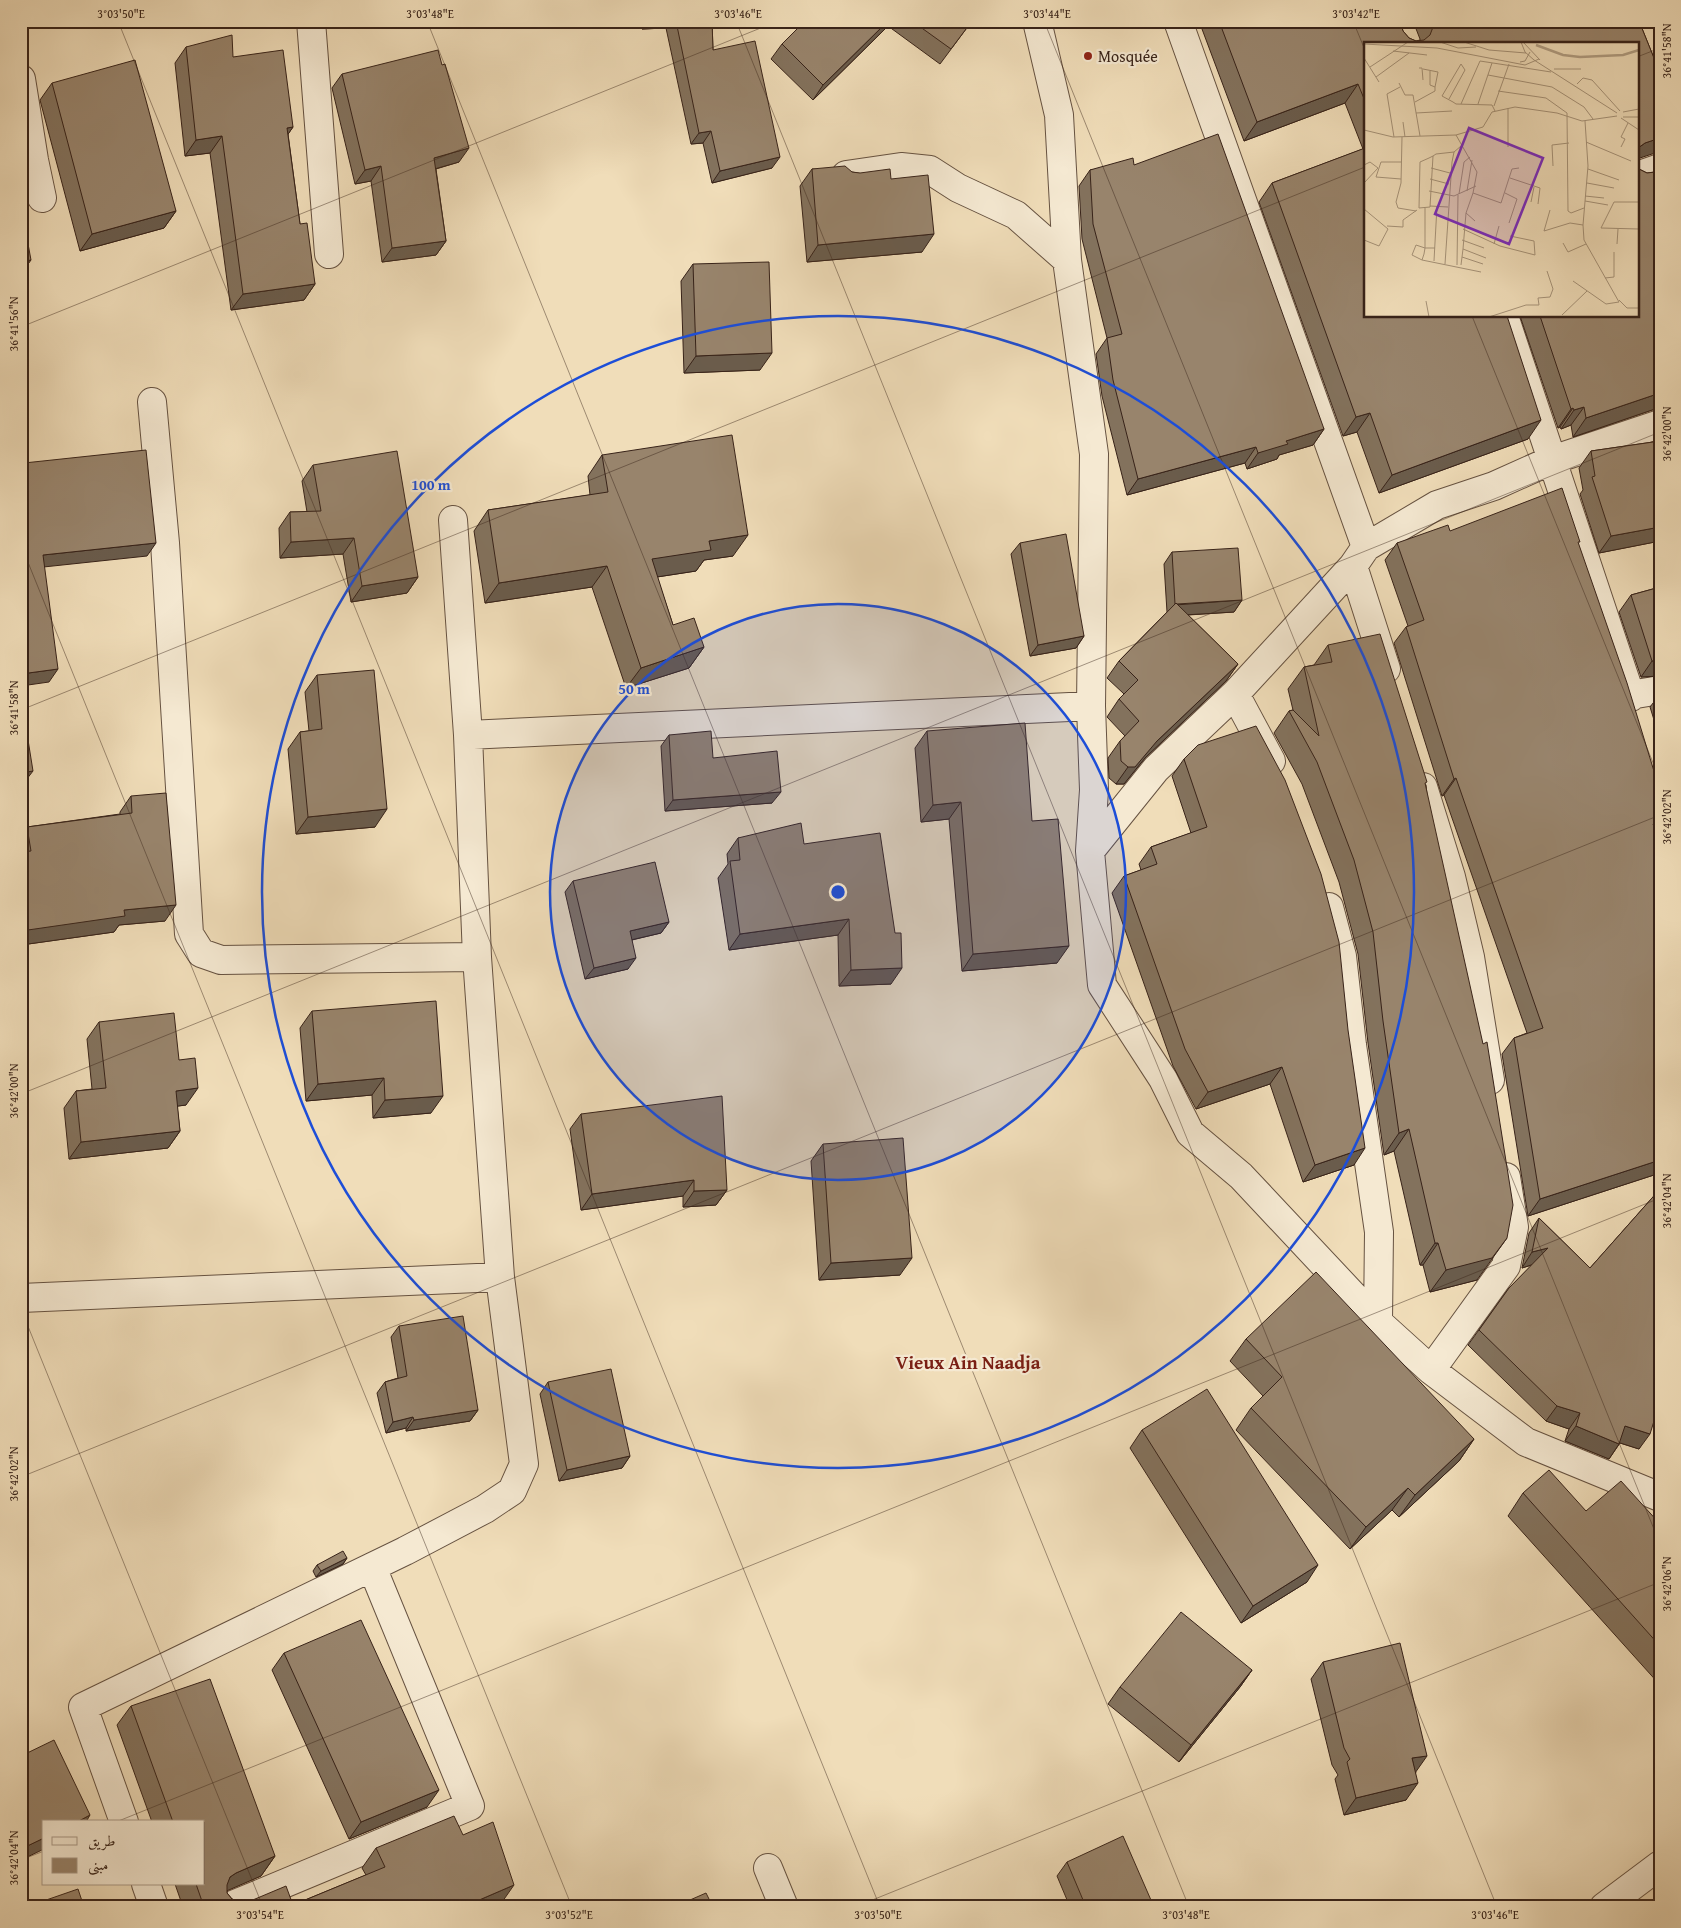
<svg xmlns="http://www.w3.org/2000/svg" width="1681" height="1928" font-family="'Gentium Book Plus',Amiri,serif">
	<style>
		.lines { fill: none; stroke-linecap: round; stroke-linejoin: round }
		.minor-casing { stroke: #665241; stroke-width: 30 }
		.minor { stroke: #f5e9d2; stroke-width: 28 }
		.wall { fill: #83725d; stroke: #382319 }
		.shaded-wall { fill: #6a5c4c; stroke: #382319 }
		.building { fill: #98846c; stroke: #382319 }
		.ticks { fill: none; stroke: #382319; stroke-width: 1; stroke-opacity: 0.45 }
		.ring { fill: none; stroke: #1d4ed8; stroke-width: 2.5 }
		.poi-dot { fill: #8f2418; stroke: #f5e9d2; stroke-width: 2 }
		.labels { text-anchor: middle; stroke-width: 4.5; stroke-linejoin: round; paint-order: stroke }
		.poi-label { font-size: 16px; fill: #382319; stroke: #f5e9d2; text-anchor: start }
		.quarter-label { font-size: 19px; font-weight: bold; fill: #7a1f14; stroke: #f5e9d2 }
		.inset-river { fill: none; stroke: #b19e83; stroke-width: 2.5 }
		.inset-road { fill: none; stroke: #a69379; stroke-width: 1 }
		.view { fill: #7b2cbf; fill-opacity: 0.15; stroke: #7b2cbf; stroke-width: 2.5 }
		.inset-edge { fill: none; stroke: #382319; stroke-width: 2.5 }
		.centre { fill: #1d4ed8; stroke: #f5e9d2; stroke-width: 2.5 }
		.ring-label { font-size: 15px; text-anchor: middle; font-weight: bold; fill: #1d4ed8; stroke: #f5e9d2; stroke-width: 4.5; stroke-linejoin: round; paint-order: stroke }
		.neatline { fill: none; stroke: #382319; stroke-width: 2 }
		.ticks-label { font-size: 12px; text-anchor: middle; fill: #382319 }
	</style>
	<rect width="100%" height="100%" fill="#f0ddb9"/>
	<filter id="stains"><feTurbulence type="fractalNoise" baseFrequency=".004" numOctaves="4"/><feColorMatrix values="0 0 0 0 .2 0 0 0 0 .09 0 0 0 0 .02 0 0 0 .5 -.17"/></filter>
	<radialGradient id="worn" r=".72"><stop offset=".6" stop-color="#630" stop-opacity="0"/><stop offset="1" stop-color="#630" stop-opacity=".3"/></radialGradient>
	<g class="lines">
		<defs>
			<path id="minor" d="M311,21L329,254
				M1037,21L1059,115L1067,260
				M1178,21L1366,547
				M21,79L34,160L42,198
				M846,175L901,167L930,170L958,188L1016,215L1067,260L1094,454L1091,706
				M1637,176L1660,168
				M1504,316L1631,697
				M152,402L165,543L189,934L201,953L221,960L477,957
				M1353,566L1386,669
				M1235,694L1271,761
				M1630,695L1660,690
				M468,735L1091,706L1094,790L1090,851L1102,985L1163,1079L1190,1133L1241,1176L1378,1322L1431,1370L1526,1442L1660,1497
				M1423,787L1451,877L1470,957L1490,1080
				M1090,851L1156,769L1235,694L1353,566L1366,547L1437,505L1494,486L1552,460L1660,424
				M1329,907L1342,956L1352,1045L1379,1232L1378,1322
				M21,1298L500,1277
				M1431,1370L1506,1266L1514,1227L1506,1177
				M124,1822L83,1707L405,1551L485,1509L512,1491L524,1464L500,1277L477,957L468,735L453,520
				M768,1868L784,1907
				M146,1884L154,1907
				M228,1907L470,1806L372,1567
				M1604,1907L1660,1865"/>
		</defs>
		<use href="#minor" class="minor-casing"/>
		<use href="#minor" class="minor"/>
	</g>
	<path class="wall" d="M642,21H712L713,50L772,168L712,183L703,143L691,144L666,28L642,29Z
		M805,21H972L940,64L888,26L813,100L771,59L782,44Z
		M1199,21H1400L1403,31L1409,38L1416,41L1420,40V39L1413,21H1639L1660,73V153H1655L1365,44V316L1528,439L1379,493L1357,432L1343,436L1259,202L1272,183L1363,149L1345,103L1244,141Z
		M1653,21H1660V40Z
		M186,47L233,57L293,127L288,134L300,224L315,284L304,300L231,310L210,153L185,156L175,63Z
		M342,74L459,162L436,169L446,241L436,255L382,262L371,181L355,184L332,88Z
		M52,83L176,211L164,228L80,251L40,100Z
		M1134,165L1324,429L1313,445L1279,455L1277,459L1247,469L1245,463L1127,495L1102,396L1096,354L1107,338L1082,239L1079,186L1090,170Z
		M812,169L852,172L891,179L922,252L807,262L800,186Z
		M1639,169L1647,173L1655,172L1660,171V409H1655L1573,437L1571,425L1561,429L1560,427L1558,428L1520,316H1637Z
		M693,264L760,370L684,373L681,281Z
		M1660,441V541L1599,553L1580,494L1583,490L1579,468L1591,451Z
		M602,455L733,556L704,560L696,571L657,577L673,625L704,647L689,668L626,688L592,587L485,603L474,531L488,510L590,495L588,476Z
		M313,465L418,577L407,593L351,602L343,554L280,558L279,528L290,512H307L302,481Z
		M1020,543L1084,636L1076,648L1030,656L1011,554Z
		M1397,543L1578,544L1657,835L1660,1173L1528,1216L1502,1054L1514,1038L1527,1033L1444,795L1442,796L1394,643L1406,627L1408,626L1385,560Z
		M1172,552L1242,600L1234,612L1188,615L1238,664L1226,681L1145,758L1124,784H1116L1109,778L1108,758L1120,741L1125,736L1107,717L1119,699L1124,694L1107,678L1119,661L1167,612L1164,564Z
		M1660,587V676L1641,677L1619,612L1631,595Z
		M1328,645L1426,785L1477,1280L1430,1292L1423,1265H1420L1394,1151L1384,1155L1368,1043L1358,954L1339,882L1302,784L1274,733L1289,711L1293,710L1288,689L1304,667L1314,665Z
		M317,675L375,827L296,834L288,749L300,732L309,731L305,692Z
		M1660,694V739L1650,707Z
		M927,731L1032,821L1057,963L962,971L949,819L921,822L915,748Z
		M669,735L713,758L772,803L665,811L661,746Z
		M1184,759L1354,1165L1303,1182L1270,1084L1196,1109L1173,1066L1112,893L1124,876L1141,870L1139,864L1151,847L1191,833L1172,776Z
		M131,796L165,921L119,925L114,932L21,945V836L27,827L120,814V812Z
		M738,838L804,844L891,984L839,986L838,935L729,950L718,878L728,864L727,854Z
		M573,881L669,922L661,933L632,940L628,969L585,979L565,892Z
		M312,1011L431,1113L373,1118L372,1095L306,1101L300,1028Z
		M99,1022L179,1060L186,1105L177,1106L180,1131L168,1148L69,1159L64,1108L76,1091L92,1089L87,1039Z
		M581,1114L727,1190L716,1205L683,1207V1196L581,1210L570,1129Z
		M823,1144L900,1275L819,1280L811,1161Z
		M1660,1189V1424L1653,1422L1639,1449L1620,1443L1609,1459L1565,1441L1569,1429L1546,1421L1468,1345L1509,1288L1532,1265L1522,1268L1529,1233L1539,1218L1590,1268Z
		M399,1326L478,1410L470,1421L406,1431V1428L386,1433L377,1393L385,1382L398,1378L391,1337Z
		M1246,1339L1474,1439L1459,1461L1399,1517L1392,1510L1350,1549L1236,1430L1251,1408L1263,1396L1230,1361Z
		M548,1382L630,1456L622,1468L559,1481L540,1394Z
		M1142,1430L1307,1582L1241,1623L1130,1448Z
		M1523,1493L1586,1511L1660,1524V1685L1508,1516Z
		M347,1558L343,1564L316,1577L313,1571L317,1565Z
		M284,1653L427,1807L349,1839L272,1670Z
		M1323,1662L1416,1772L1406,1800L1344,1815L1335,1779L1338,1775L1332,1765L1311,1679Z
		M1252,1670L1240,1687L1179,1762L1108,1704L1120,1687Z
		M131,1706L275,1856L261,1876L227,1890V1893L232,1899L239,1902L293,1905L366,1875L362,1868L376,1848L500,1905L497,1907H183L175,1884H204V1822H152L117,1725Z
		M1067,1862L1154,1907H1070L1057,1876Z"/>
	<path class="shaded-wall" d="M647,21H671L666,28L642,29Z
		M888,21H891L888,26L813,100L823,85Z
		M1358,84L1345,103L1244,141L1257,122Z
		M293,127L282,143L287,128Z
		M711,131L703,143L691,144L699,133Z
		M222,136L210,153L185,156L196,140Z
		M1660,138V153H1655L1637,159V149L1645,143Z
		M469,148L459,162L424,172L434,158Z
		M780,157L772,168L712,183L720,171Z
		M381,166L371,181L355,184L365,170Z
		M176,211L164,228L80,251L92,234Z
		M934,234L922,252L807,262L818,245Z
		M446,241L436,255L382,262L392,248Z
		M31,260L21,274V262Z
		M315,284L304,300L231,310L243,294Z
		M772,353L760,370L684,373L696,356Z
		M1660,393V409H1655L1573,437L1586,418Z
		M1584,407L1571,425L1561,429L1574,410Z
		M1573,408L1560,427L1558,428L1571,409Z
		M1370,413L1357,432L1343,436L1356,417Z
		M1541,420L1528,439L1379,493L1392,475Z
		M1324,429L1313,445L1279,455L1277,459L1247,469L1258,453L1286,441Z
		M1256,447L1245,463L1127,495L1138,479Z
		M1660,527V541L1599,553L1611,536Z
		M748,535L733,556L704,560L696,571L637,580L652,559L709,541Z
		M354,538L343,554L280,558L291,542Z
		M156,543L147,556L34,568L43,555Z
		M607,566L592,587L485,603L499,583Z
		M418,577L407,593L351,602L362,586Z
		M1242,600L1234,612L1167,616L1175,605Z
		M1084,636L1076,648L1030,656L1038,645Z
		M704,647L689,668L626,688L641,668Z
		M1660,660V676L1641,677L1652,661Z
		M1238,664L1226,681L1145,758L1124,784H1116L1128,767L1157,741Z
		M58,669L49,682L21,686V674Z
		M33,771L23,784L21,785V773Z
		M1456,778L1444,795L1442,796L1454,779Z
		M781,792L772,803L665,811L673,800Z
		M961,802L949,819L921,822L933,805Z
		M387,809L375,827L296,834L308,817Z
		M1660,821V834L1641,841L1653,824Z
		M176,905L165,921L119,925L114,932L21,945V931L124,910Z
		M849,919L838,935L729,950L740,934Z
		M669,922L661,933L622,942L630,931Z
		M1069,946L1057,963L962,971L973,954Z
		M636,958L628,969L585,979L594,968Z
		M902,968L891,984L839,986L851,970Z
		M1282,1067L1270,1084L1196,1109L1208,1092Z
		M384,1078L372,1095L306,1101L318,1084Z
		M198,1088L186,1105L164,1108L176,1091Z
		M443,1096L431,1113L373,1118L385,1100Z
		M1409,1129L1394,1151L1384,1155L1399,1133Z
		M180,1131L168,1148L69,1159L81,1142Z
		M1365,1148L1354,1165L1303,1182L1315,1165Z
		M1660,1160V1173L1528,1216L1540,1199Z
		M694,1180L683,1196L581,1210L592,1194Z
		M727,1190L716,1205L683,1207L694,1191Z
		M1507,1238L1477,1280L1430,1292L1446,1270Z
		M1435,1243H1438L1423,1265H1420Z
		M1548,1248L1537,1263L1522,1268L1532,1252Z
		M912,1258L900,1275L819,1280L831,1263Z
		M1659,1405H1660V1424L1648,1420Z
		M1557,1406L1580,1413L1569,1429L1546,1421Z
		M478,1410L470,1421L406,1431L414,1420Z
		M413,1417L406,1428L386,1433L393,1422Z
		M1576,1426L1619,1444L1609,1459L1565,1441Z
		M1625,1426L1650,1434L1639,1449L1614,1441Z
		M1474,1439L1459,1461L1399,1517L1415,1495Z
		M630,1456L622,1468L559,1481L567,1470Z
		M1408,1488L1392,1510L1350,1549L1366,1527Z
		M347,1558L343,1564L316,1577L321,1571Z
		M1318,1565L1307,1582L1241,1623L1253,1606Z
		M1252,1670L1240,1687L1179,1762L1191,1745Z
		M1427,1756L1415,1773L1412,1758Z
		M1418,1783L1406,1800L1344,1815L1356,1798Z
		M439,1790L427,1807L349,1839L361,1822Z
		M90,1815L86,1822H77Z
		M44,1838V1849L21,1860V1849Z
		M275,1856L261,1876L222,1893L230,1877L236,1873Z
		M514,1885L500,1905L497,1907H463Z"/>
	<path class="building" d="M676,21H712L713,50L755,41L780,157L720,171L711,131L699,133Z
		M805,21H888L823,85L782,44Z
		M912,21H972L951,49Z
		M1219,21H1400L1403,31L1409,38L1416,41L1424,40L1430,35L1433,27V21H1639L1660,73V138L1645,143L1638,148L1637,149V44H1365V101L1358,84L1257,122Z
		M232,35L233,57L283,50L293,127L287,128L300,224L307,223L315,284L243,294L222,136L196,140L186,47Z
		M438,50L442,65L445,64L469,148L434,158L446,241L392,248L381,166L365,170L342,74Z
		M135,60L176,211L92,234L52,83Z
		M1218,134L1324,429L1286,441L1288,444L1258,453L1256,447L1138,479L1113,380L1107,338L1122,334L1093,224L1090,170L1133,158L1134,165Z
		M1365,148V316H1507L1541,420L1392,475L1370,413L1356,417L1272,183Z
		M845,166L852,172L860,173L890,169L891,179L928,175L934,234L818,245L812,169Z
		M1637,166L1639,169L1647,173L1655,172L1660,171V393L1586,418L1584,407L1574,410L1573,408L1571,409L1540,316H1637Z
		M21,206L31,260L21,262Z
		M769,262L772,353L696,356L693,264Z
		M732,435L748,535L709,541L711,550L652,559L673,625L694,618L704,647L641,668L607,566L499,583L488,510L608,492L602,455Z
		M1660,441V527L1611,536L1592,477L1595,476L1591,451Z
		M146,450L156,543L43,555L58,669L21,674V458H23L24,463Z
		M397,451L418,577L362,586L354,538L291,542L290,512L321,511L313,465Z
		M1562,488L1580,542H1578L1627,683L1657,781L1660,785V821L1653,824L1660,841V1160L1540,1199L1514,1038L1543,1028L1456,778L1454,779L1406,627L1424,620L1397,543L1448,525L1450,531Z
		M1066,534L1084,636L1038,645L1020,543Z
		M1238,548L1242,600L1177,604L1176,603L1175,604L1172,552Z
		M1660,587V660L1652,661L1631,595Z
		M1176,603L1238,664L1157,741L1135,767H1128L1121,761L1120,741L1139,721L1119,699L1138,680L1119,661Z
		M1380,634L1427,782L1425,783L1483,1044L1487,1042L1513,1205L1507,1238L1492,1258L1446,1270L1438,1243H1435L1409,1129L1399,1133L1383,1021L1373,932L1354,860L1317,762L1289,711L1293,710L1319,736L1304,667L1332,662L1328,645Z
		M374,670L387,809L308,817L300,732L322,729L317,675Z
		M21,696L33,771L21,773Z
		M1025,723L1032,821L1058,819L1069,946L973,954L961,802L933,805L927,731Z
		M1256,726L1285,780L1321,874L1339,942L1348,1030L1365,1148L1315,1165L1282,1067L1208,1092L1185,1049L1124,876L1157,864L1151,847L1207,827L1184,759L1198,745Z
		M711,731L713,758L777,751L781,792L673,800L669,735Z
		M166,793L176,905L124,910L125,916L21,931V852L31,851L27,827L132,813L131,796Z
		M801,823L804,844L880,833L895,933H901L902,968L851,970L849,919L740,934L730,861L740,860L738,838Z
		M655,862L669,922L630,931L636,958L594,968L573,881Z
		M436,1001L443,1096L385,1100L384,1078L318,1084L312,1011Z
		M174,1013L179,1060L195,1058L198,1088L176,1091L180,1131L81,1142L76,1091L106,1088L99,1022Z
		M722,1096L727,1190L694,1191V1180L592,1194L581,1114Z
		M903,1138L912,1258L831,1263L823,1144Z
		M1660,1189V1405H1659L1650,1434L1625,1426L1619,1444L1576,1426L1580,1413L1557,1406L1479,1330L1509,1288L1548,1248L1532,1252L1539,1218L1590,1268Z
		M1316,1272L1474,1439L1415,1495L1408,1488L1366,1527L1251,1408L1282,1377L1246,1339Z
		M463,1316L478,1410L414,1420L413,1417L393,1422L385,1382L407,1376L399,1326Z
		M611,1369L630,1456L567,1470L548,1382Z
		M1207,1389L1318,1565L1253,1606L1142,1430Z
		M1549,1470L1586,1511L1621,1481L1660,1524V1646L1523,1493Z
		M343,1551L347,1558L321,1571L317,1565Z
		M1181,1612L1252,1670L1191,1745L1120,1687Z
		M361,1620L439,1790L361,1822L284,1653Z
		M1400,1643L1427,1756L1412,1758L1418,1783L1356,1798L1347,1762L1350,1759L1344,1748L1323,1662Z
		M210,1679L275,1856L236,1873L230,1877L227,1885V1893L232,1899L239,1902H248L286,1886L293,1905L385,1867L376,1848L454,1816L463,1835L493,1822L514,1885L463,1907H204L196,1884H204V1822H173L131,1706Z
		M54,1740L90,1815L77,1822H44V1838L21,1849V1756Z
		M1123,1836L1154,1907H1086L1067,1862Z
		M78,1889L84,1907H26Z
		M706,1893L713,1907H674Z
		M1229,1904L1230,1907H1219Z"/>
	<path class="ticks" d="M118,21L880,1907M427,21L1189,1907M736,21L1497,1907M1044,21L1660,1544M1353,21L1365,50M1637,57L1660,48M1472,316L1660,780M21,327L778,21M21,545L572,1907M21,710L1365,167M21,1094L1660,432M21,1309L263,1907M21,1477L1660,815M116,1822L1660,1198M21,1860L44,1851M855,1907L1660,1582"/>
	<circle cx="838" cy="892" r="288" fill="#1d4ed8" fill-opacity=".12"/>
	<g class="ring">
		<circle cx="838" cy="892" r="288"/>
		<circle cx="838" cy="892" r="576"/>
	</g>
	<circle class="poi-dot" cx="1088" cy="56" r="5"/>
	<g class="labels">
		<g class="poi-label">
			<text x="1098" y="62">Mosquée</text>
		</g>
		<g class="quarter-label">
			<text x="968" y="1369">Vieux Ain Naadja</text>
		</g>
	</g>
	<g transform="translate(1364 42)">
		<rect width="275" height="275" fill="#f0ddb9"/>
		<path class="inset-river" d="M172,3L199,13L216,15L259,13L275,8"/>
		<path class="inset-road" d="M76,0L94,6L112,5M100,0L125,8L162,11M157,0L161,10L170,18L253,71M159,0L176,18M167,0H211M0,2L73,6L161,23L175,17M29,9L63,13M0,16L15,40M156,20L161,19L166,10M6,25L44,0M55,26H58L59,38M59,27L74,30L71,45M190,27H217M124,33L188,45L220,65L229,77M12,35L45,11M35,41L41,53H49L56,94M213,42L219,36L228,38L256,69M134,49L182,56L203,71L204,169L207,171L220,166M85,57L101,28L97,22L78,54L89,60L92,62L128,63L131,69M51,60L71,49V45L66,43V29M97,62L116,19L187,30M114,62L128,21M130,64L145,22M144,66V105M259,70L275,67M52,71L88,69M259,75H275M257,76L275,88M39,80L41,95M0,88L29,95L92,93L119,85L128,70L151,65L193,71L218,79L253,74M92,93L113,130L109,151L137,161L148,127L155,126M30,95L23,52L36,45M38,95L37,141L32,160L34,166L52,169M222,100L267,119M257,105L261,97L257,95L264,81M69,114L66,165L55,166L56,120L65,116L69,114L72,112L90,110M0,123L6,120L14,126L0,141M189,124L188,103L205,101M67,126L86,131M224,127L255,138M146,136L176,146L174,162M37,137L12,135L17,120H38M66,137L85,142M223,141L250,146M65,149L90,154L112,144M103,149L108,118M109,151L102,171L111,179M141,151L153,157L145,181M95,152L100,120L106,115M221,154L240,156M221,159L244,163M167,160L170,145M275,160H250L237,186L275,187M66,164L84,165M61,166V206L60,212L58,218L48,213L52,203L61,206H71M0,167L24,187L15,204L0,198M186,168L180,189L206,181L219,183M102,171L99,207L122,216M23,184L39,185V178L53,168M99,187L136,204L171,213L170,199L146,194M98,198L120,206M199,201L204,210L222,202M130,202L135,184M253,202L254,187M98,215L119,222M58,218L117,230M70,219L73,164M81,222L88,120L90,110L97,104M93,223L94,153M97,223L99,207M241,236L250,235V210M209,239L242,262L255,260L220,198L219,183L224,124L221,79M255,258L263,266H275M62,259L65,275M198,273L223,249M125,275L162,263H175L174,256L186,255L189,247L183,229"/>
		<path class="view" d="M105,86L179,116L145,202L71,172Z"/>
		<rect width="275" height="275" class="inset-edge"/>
	</g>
	<circle cx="838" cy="892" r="8" class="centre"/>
	<g class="ring-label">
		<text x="431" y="490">100 m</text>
		<text x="634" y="694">50 m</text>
	</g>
	<rect width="1681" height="1928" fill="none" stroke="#f0ddb9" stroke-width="55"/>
	<rect x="42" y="1820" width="162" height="65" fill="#f5e9d2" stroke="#a99a88"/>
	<rect x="52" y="1837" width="25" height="8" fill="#f5e9d2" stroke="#a99a88"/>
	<text x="88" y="1846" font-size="15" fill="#382319">طريق</text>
	<rect x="52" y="1858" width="25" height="15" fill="#98846c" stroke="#a99a88"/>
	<text x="88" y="1870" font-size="15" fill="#382319">مبنى</text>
	<rect x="28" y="28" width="1626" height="1872" class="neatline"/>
	<g class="ticks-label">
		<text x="121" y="18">3°03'50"E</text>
		<text x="430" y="18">3°03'48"E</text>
		<text x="738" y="18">3°03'46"E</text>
		<text x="1047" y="18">3°03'44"E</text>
		<text x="1356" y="18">3°03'42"E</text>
		<text transform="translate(1667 51) rotate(-90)" y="4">36°41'58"N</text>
		<text transform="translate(14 324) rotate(-90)" y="4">36°41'56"N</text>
		<text transform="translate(1667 434) rotate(-90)" y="4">36°42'00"N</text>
		<text transform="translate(14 708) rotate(-90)" y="4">36°41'58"N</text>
		<text transform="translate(1667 817) rotate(-90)" y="4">36°42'02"N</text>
		<text transform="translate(14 1091) rotate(-90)" y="4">36°42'00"N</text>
		<text transform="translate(1667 1201) rotate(-90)" y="4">36°42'04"N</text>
		<text transform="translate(14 1474) rotate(-90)" y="4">36°42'02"N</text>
		<text transform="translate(1667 1584) rotate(-90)" y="4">36°42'06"N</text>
		<text transform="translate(14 1858) rotate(-90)" y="4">36°42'04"N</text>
		<text x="260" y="1919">3°03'54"E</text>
		<text x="569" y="1919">3°03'52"E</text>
		<text x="878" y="1919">3°03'50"E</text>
		<text x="1186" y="1919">3°03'48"E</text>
		<text x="1495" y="1919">3°03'46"E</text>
	</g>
	<rect width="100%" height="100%" filter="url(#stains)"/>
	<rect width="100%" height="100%" fill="url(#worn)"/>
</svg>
